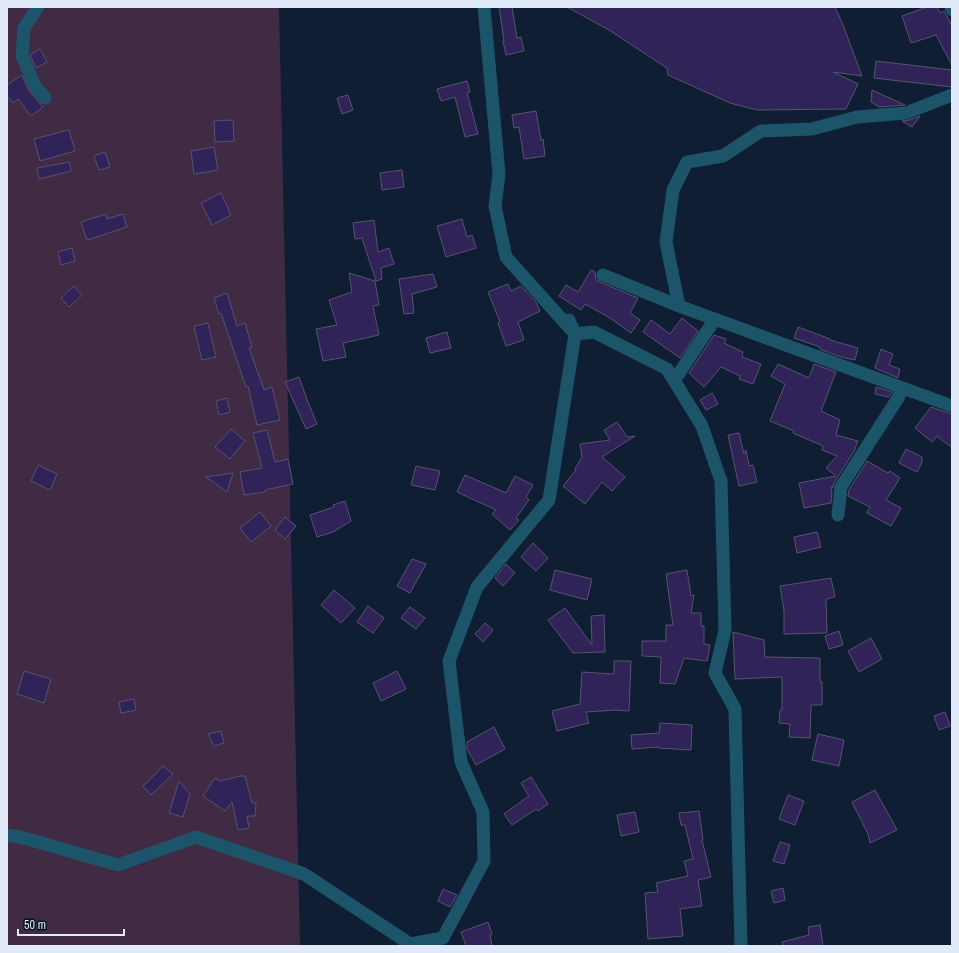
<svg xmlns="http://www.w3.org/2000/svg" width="959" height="953" font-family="'Archivo Narrow',sans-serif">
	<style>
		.green { fill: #412a44 }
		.building { fill: #2f2358; stroke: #575370 }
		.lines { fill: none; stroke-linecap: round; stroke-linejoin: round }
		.minor { stroke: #1c556a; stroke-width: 13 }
	</style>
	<rect width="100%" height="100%" fill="#0f1e33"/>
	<path class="green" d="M7,7H279L300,946H7Z"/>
	<path class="building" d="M499,7H512L517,38L521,37L524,51L506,55L503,41H504Z
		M567,7H835L843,25L862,76L833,72L858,84L846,109L757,110L730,103L668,75L667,68L609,30Z
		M927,7H937L940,13L944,11L952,26V65L936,35L911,43L902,16Z
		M40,49L47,62L36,68L30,55Z
		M876,61L952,70V87L874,78Z
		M22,75L29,91L43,107L31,116L18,99L13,103L7,96V85Z
		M467,81L470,92L467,93L478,134L465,137L455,97L441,101L437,89Z
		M872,90L905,105L879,107L871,102Z
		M348,95L353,110L342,114L337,98Z
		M536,111L541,140L543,139L545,156L524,159L519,127L514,128L512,115Z
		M920,116L912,127L902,121L909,120Z
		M233,120L234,141L215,142L214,121Z
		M69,130L75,151L40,161L34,139Z
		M214,147L218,170L194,174L191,151Z
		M105,152L110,167L99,170L94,156Z
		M69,162L71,171L39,179L37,168Z
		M402,170L404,187L382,190L380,173Z
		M221,193L231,215L212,225L201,203Z
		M106,214L107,219L123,214L127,227L87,240L81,222Z
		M462,219L467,237L472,235L476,248L446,257L437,226Z
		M374,220L378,252L389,248L394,264L381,268L382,279L376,281L362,238L355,239L353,223Z
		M72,248L75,261L61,265L58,252Z
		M591,270L595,272L596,280L600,282L638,298L630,313L640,320L631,333L610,318L585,304L581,310L559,296L566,285L578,292Z
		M349,273L375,281L379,305L373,306L379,335L343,343L346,357L323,361L316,329L337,325L329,300L352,292Z
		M433,274L437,287L412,294L414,313L404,314L399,279Z
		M508,284L511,291L521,286L536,302L540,311L518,322L524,340L506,346L498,323L500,322L488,292Z
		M74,286L82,295L69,307L61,298Z
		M227,293L237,326L245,323L252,347L249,348L264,390L272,387L280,420L257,425L248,386L246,387L221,313L219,314L214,298Z
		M682,318L698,331L680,358L643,332L651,320L670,334Z
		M208,323L216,357L202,360L194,326Z
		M798,327L830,339V340L858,348L855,360L841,357L820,349V347L794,338Z
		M447,332L451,348L430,353L426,338Z
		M714,335L726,339L724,343L743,352L742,357L761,364L753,384L739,379L740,376L721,367L704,387L689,373Z
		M881,349L893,354L889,365L900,369L898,378L875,368Z
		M778,364L809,378L814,364L836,372L821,411L840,420L836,435L858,441L855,448H856L834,483L833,488L831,487L832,492L831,503L804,508L799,483L836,476L826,468L837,456L822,450L823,446L793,433L794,431L770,421L785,384L771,376Z
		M299,377L308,402L317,424L306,429L285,382Z
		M876,387L892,392L889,397L875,394Z
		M712,393L718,404L706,410L700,400Z
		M227,398L230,412L219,415L216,401Z
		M931,407L952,414V448L937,436L932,442L915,428Z
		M617,422L627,437L635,436L602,457L625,477L612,491L602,482L585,504L563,486L576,470L575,469L582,457L580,444L610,440L604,430Z
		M231,429L245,441L230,459L215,447Z
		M267,430L275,462L288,459L293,484L265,490V492L244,495L240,472L262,468L253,433Z
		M739,433L744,454L746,450L749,466L753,465L757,482L739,486L728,435Z
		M906,449L922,457V462L917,472L899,463Z
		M867,461L888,473L890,471L900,478L886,500L901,508L891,526L867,513L870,507L848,496L849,490Z
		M38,465L57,474L50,490L31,481Z
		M416,466L440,471L435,490L411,485Z
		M233,473L227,492L206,477Z
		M465,475L506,493L515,476L533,485L526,497L529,500L516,518L519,520L510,530L492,514L496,510L457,492Z
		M345,501L351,521L333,532L317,537L310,515L334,507L333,505Z
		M260,512L271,526L251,542L240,528Z
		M285,517L296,526L285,539L275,530Z
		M817,532L821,547L797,553L794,537Z
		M533,543L548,558L536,571L521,557Z
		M412,559L426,564L410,593L397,586Z
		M506,564L515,573L503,586L495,578Z
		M555,570L592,579L587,600L550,590Z
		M687,570L691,596L694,595L691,613H701V626H704V644L710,645L707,661L684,658L675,684L660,683L661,657L642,656V641H666V625H673L666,574Z
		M831,578L835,597L826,599L827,633L784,634V611L780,586Z
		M334,590L355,608L341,623L321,605Z
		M368,606L384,618L373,633L357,622Z
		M410,607L425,618L416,629L401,618Z
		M565,608L592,645L591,616L604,615L605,652L573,653L548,620Z
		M485,623L493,630L483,642L475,634Z
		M839,631L843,645L829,649L825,636Z
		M733,632L764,640L765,657L820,658V682H822V705H811L810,738L789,737L790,724L779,723L780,710H782V677L735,679Z
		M871,638L882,659L859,672L848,651Z
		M614,661H631L629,711L616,710L586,712L589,723L557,731L552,711L580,704L582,672L614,674Z
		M24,671L51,679L44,703L17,694Z
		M397,671L406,689L381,701L373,683Z
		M134,699L136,710L121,713L119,702Z
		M945,712L950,726L939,730L934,716Z
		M660,723L692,725L691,750L658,748V747L632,749L631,735L659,733Z
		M494,727L505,749L476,765L467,749V742Z
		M221,731L224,743L214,746L208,734Z
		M818,734L844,740L839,766L812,760Z
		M163,766L173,774L151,795L143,786Z
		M240,776H245L252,803H256L255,816H247L249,828L238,830L232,802L225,811L203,796L215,778L220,781Z
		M531,777L548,804L538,811L536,809L512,825L504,814L529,796L521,783Z
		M179,781L190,794L183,817L169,813Z
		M875,790L897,830L870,843L868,834L852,802Z
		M788,795L804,801L795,825L779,819Z
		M699,811L703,840H702L711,877L698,880L702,906L680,909L683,936L648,939L645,893L658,892L656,883L688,876L684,861L693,859L685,825H681L679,813Z
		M635,812L639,832L621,836L617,815Z
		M780,842L790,845L784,864L773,861Z
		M783,888L785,900L774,903L771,891Z
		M443,889L457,895L450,907L438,901Z
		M488,922L492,934L490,935L492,946H466L461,932Z
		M820,925L823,946H783L782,942L809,935L808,927Z"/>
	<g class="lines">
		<path class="minor" d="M38,7L24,28L22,56L35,86L45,98
			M484,7L499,174L495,206L506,257L575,334L569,320
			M951,7L952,10
			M952,95L906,113L857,117L812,129L761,131L723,156L687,162L673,190L666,242L679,306L952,406
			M603,275L679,306
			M674,381L715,319
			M838,515L841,487L898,398L902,388
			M7,835L24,838L118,865L196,837L304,874L410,944L443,938L484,861L483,812L461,762L449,661L477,587L549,500L575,334L594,332L667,369L702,426L721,481L725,630L715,673L735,709L741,946"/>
	</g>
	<rect width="959" height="953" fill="none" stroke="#e0eaf9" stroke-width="16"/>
	<path d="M18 929v6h106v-6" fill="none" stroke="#e0eaf9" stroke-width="2"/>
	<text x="24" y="929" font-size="12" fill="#e0eaf9" stroke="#071429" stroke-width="3" paint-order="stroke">50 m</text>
</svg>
